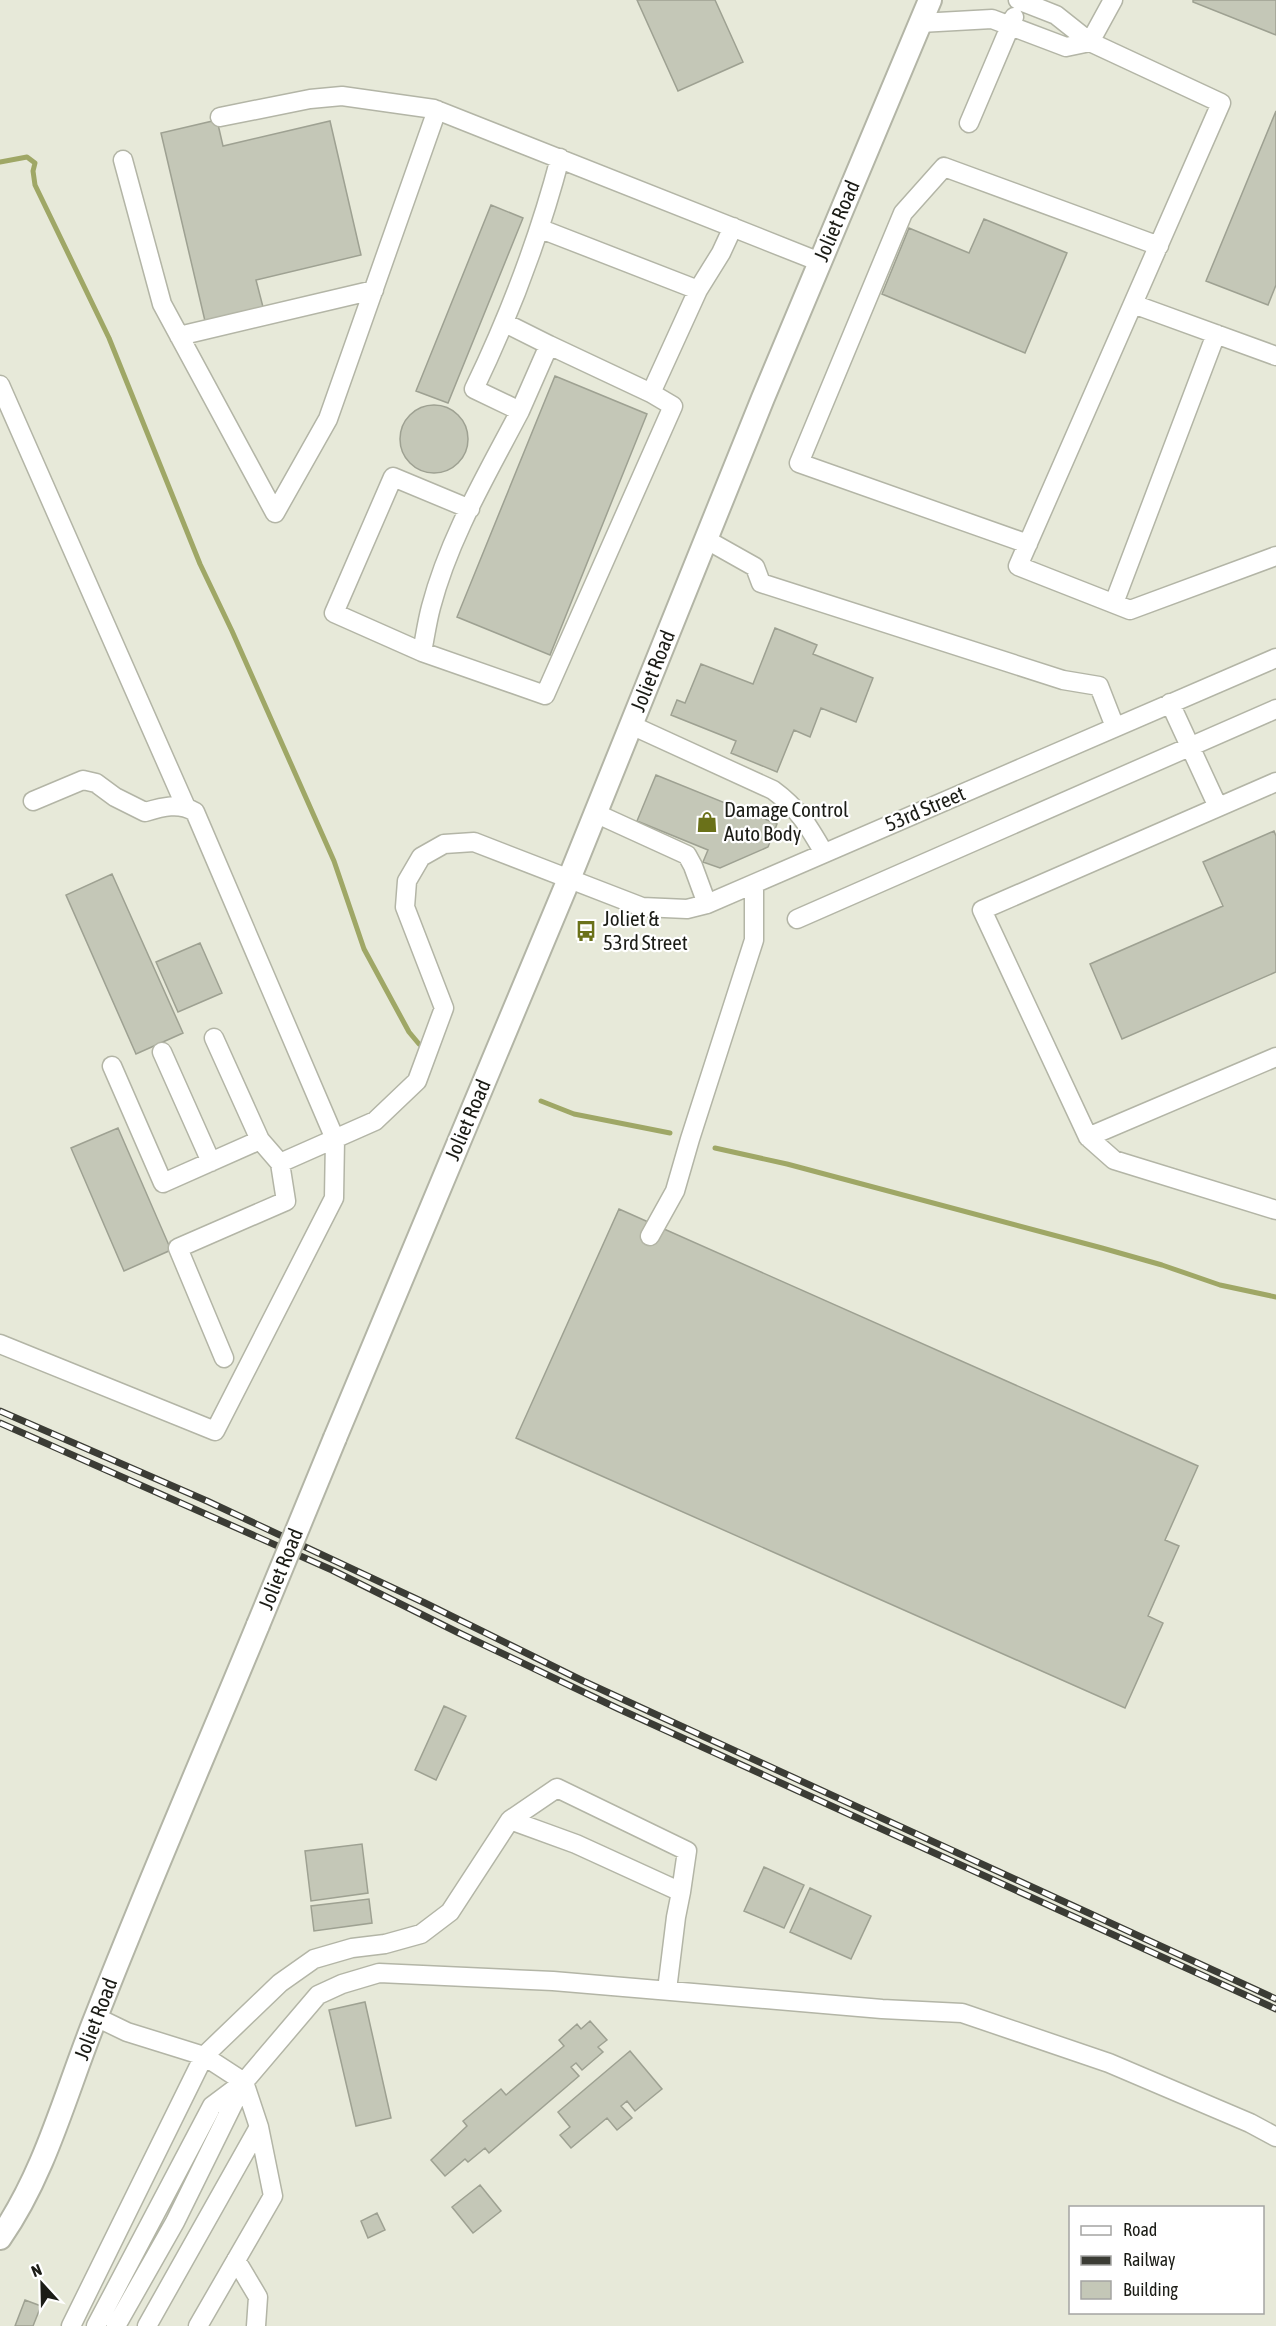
<svg xmlns="http://www.w3.org/2000/svg" width="1276" height="2326" font-family="'Asap Condensed',sans-serif">
	<style>
		.lines { fill: none; stroke-linecap: round; stroke-linejoin: round }
		.stream { stroke: #9fa766; stroke-width: 5 }
		.building { fill: #c4c7b7; stroke: #9ea192; stroke-width: 1.5 }
		.minor-casing { stroke: #b3b5a6; stroke-width: 21 }
		.major-casing { stroke: #b3b5a6; stroke-width: 26 }
		.minor { stroke: #fff; stroke-width: 18 }
		.major { stroke: #fff; stroke-width: 22 }
		.rail-casing { stroke: #3b3c35; stroke-width: 7 }
		.rail { stroke: #fff; stroke-width: 4.5; stroke-dasharray: 14; stroke-linecap: butt }
		.major-bridge-casing { stroke: #b3b5a6; stroke-width: 26; stroke-linecap: butt }
		.major-bridge { stroke: #fff; stroke-width: 22 }
		.labels { text-anchor: middle; stroke-width: 4.5; stroke-linejoin: round; paint-order: stroke }
		.street-label { font-size: 21px; fill: #1b1c16; stroke: #fff }
		.poi-label { font-size: 21px; fill: #1b1c16; stroke: #fff; text-anchor: start }
	</style>
	<rect width="100%" height="100%" fill="#e7e9d9"/>
	<g class="lines">
		<path class="stream" d="M0,162L27,157L35,163L33,171L35,185L109,338L200,564L232,631L334,861L364,949L409,1032L419,1044
			M541,1101L574,1114L670,1133
			M715,1148L787,1164L1102,1248L1162,1265L1220,1285L1276,1297"/>
	</g>
	<path class="building" d="M637,0H715L743,62L678,91Z
		M1193,0H1276V35L1193,2Z
		M1276,111V285L1268,305L1206,281Z
		M217,120L223,146L330,121L361,255L256,280L263,307L205,321L161,133Z
		M491,205L523,218L448,403L416,391Z
		M984,219L1067,253L1025,353L882,294L909,228L969,253Z
		M555,376L647,414L550,655L457,617Z
		M400 439a34 34 0 1 1 68 0a34 34 0 1 1-68 0Z
		M775,628L817,645L813,654L873,678L856,722L821,708L810,737L794,730L777,772L731,753L736,741L671,715L677,700L685,703L701,664L753,684Z
		M656,775L777,824L768,847L720,868L703,862L708,850L637,821Z
		M1274,831L1276,836V972L1122,1039L1090,964L1223,906L1203,862Z
		M112,874L183,1033L136,1054L66,895Z
		M200,943L222,993L178,1012L156,962Z
		M118,1128L171,1250L124,1271L71,1148Z
		M619,1209L1198,1466L1165,1540L1179,1546L1148,1616L1163,1623L1125,1708L516,1438Z
		M444,1706L466,1716L436,1780L415,1770Z
		M362,1844L368,1893L311,1901L305,1851Z
		M764,1867L804,1885L784,1928L744,1911Z
		M810,1888L871,1916L851,1959L790,1932Z
		M369,1899L372,1923L314,1931L311,1906Z
		M365,2002L391,2118L356,2126L329,2010Z
		M590,2021L607,2040L598,2047L603,2052L582,2070L576,2063L571,2067L579,2076L489,2153L485,2148L468,2162L465,2159L445,2176L431,2160L467,2126L463,2121L501,2089L506,2095L564,2046L559,2040L577,2024L581,2029Z
		M630,2051L662,2089L635,2111L627,2101L621,2106L632,2118L617,2130L607,2118L571,2148L560,2135L570,2127L558,2112Z
		M480,2185L501,2211L473,2233L452,2207Z
		M377,2213L385,2230L368,2238L361,2221Z
		M25,2300L41,2306L33,2326H15Z"/>
	<g class="lines">
		<defs>
			<path id="minor" d="M1113,0L1090,42L1221,103L1018,566L1130,610L1276,556
				M920,23L992,19L1066,47L1090,42L1056,15L1018,0
				M220,117L310,99L342,96L434,109L820,262
				M969,123L1014,17
				M123,160L162,304L275,513L328,419L437,110
				M541,229L698,290
				M1133,304L1276,356
				M505,323L549,345L520,411L474,389C510,314 539,238 560,158
				M179,336L374,290
				M549,345L651,393L698,290L721,253L733,227
				M0,385L185,805
				M520,411C487,474 449,538 431,607C427,622 425,637 422,652L545,695L673,406L651,393
				M707,540L755,567L761,583L1063,680L1099,686L1115,727
				M1028,544L799,463L903,213L944,167L1159,246
				M1114,603L1216,334
				M422,652L334,613L393,477L470,509
				M1170,703L1218,807
				M631,725L773,790C799,809 809,827 824,853
				M1276,782L982,910L1088,1137L1276,1057
				M595,813L687,855L693,866L707,904
				M797,919L1276,709
				M214,1038L260,1140
				M162,1052L211,1162
				M112,1066L163,1183L260,1140L280,1163
				M1088,1137L1114,1160L1276,1210
				M650,1236L675,1191L690,1139L754,940V884
				M0,1344L215,1431L334,1198L335,1139L195,812C179,802 162,807 145,812L115,797L96,783L83,780L33,801
				M224,1358L178,1248L286,1201L280,1163L375,1121L417,1081L444,1008L405,907L407,881L421,857L444,844L474,842L642,907L687,909L707,904L1276,658
				M510,1820L557,1788L687,1851L681,1892
				M96,2017L127,2032L204,2056L244,2082L259,2127L273,2196L198,2326
				M236,2260L258,2297L256,2326
				M71,2326L204,2056L280,1983L314,1959L352,1948L385,1944L421,1934L450,1912L510,1820L576,1844L681,1892L676,1917L667,1990
				M96,2326L212,2106L244,2082L318,1995L342,1984L379,1973L553,1981L882,2009L962,2013L1109,2063L1250,2123L1276,2137
				M116,2326L175,2222L242,2086
				M147,2326L259,2127"/>
			<path id="major" d="M335,1438L569,879L763,398L930,0
				M0,2238C46,2172 66,2091 96,2017C147,1886 204,1756 258,1625"/>
		</defs>
		<use href="#minor" class="minor-casing"/>
		<use href="#major" class="major-casing"/>
		<use href="#minor" class="minor"/>
		<use href="#major" class="major"/>
		<defs>
			<path id="rail" d="M0,1411L207,1501L425,1603L583,1681L1276,1999
				M0,1423L332,1570L457,1632L619,1709L1276,2009"/>
		</defs>
		<use href="#rail" class="rail-casing"/>
		<use href="#rail" class="rail"/>
		<defs>
			<path id="major-bridge" d="M258,1625L335,1438"/>
		</defs>
		<use href="#major-bridge" class="major-bridge-casing"/>
		<use href="#major-bridge" class="major-bridge"/>
	</g>
	<defs>
		<symbol id="shop-bare" viewBox="-9 -9 18 18"><path d="M-5-2.5h2.3a2.7 3.5 0 0 1 5.4 0H5L5.5 6h-11ZM-1.5-2.5h3a1.5 2.3 0 0 0-3 0Z" fill="#6a7119" stroke="#fff" stroke-width="2.5" paint-order="stroke"/></symbol>
		<symbol id="bus-bare" viewBox="-9 -9 18 18"><path d="M-5-6H5V4H4V6H2V4H-2V6H-4V4H-5ZM-3.5-4V0h7V-4ZM-3.5 1.2v1.5H-2V1.2ZM2 1.2v1.5H3.5V1.2Z" fill="#6a7119" stroke="#fff" stroke-width="2.5" paint-order="stroke"/></symbol>
	</defs>
	<g fill-rule="evenodd">
		<use href="#shop-bare" x="692" y="807" width="30" height="30"/>
		<use href="#bus-bare" x="571" y="916" width="30" height="30"/>
	</g>
	<g class="labels">
		<g class="street-label">
			<text transform="translate(837 221) rotate(-67)" y="7">Joliet Road</text>
			<text transform="translate(653 671) rotate(-68)" y="7">Joliet Road</text>
			<text transform="translate(925 809) rotate(-23)" y="7">53rd Street</text>
			<text transform="translate(468 1120) rotate(-67)" y="7">Joliet Road</text>
			<text transform="translate(281 1569) rotate(-68)" y="7">Joliet Road</text>
			<text transform="translate(96 2019) rotate(-69)" y="7">Joliet Road</text>
		</g>
		<g class="poi-label">
			<text x="724" y="817">Damage Control<tspan x="724" dy="24">Auto Body</tspan></text>
			<text x="603" y="926">Joliet &amp;<tspan x="603" dy="24">53rd Street</tspan></text>
		</g>
	</g>
	<rect x="1069" y="2206" width="195" height="108" fill="#ffffff" stroke="#a4a4a2" stroke-width="1.5"/>
	<rect x="1081" y="2226" width="30" height="9" fill="#ffffff" stroke="#a4a4a2" stroke-width="1.5"/>
	<text x="1123" y="2236" font-size="18" fill="#1b1c16">Road</text>
	<rect x="1081" y="2256" width="30" height="9" fill="#3b3c35" stroke="#a4a4a2" stroke-width="1.5"/>
	<text x="1123" y="2266" font-size="18" fill="#1b1c16">Railway</text>
	<rect x="1081" y="2281" width="30" height="18" fill="#c4c7b7" stroke="#a4a4a2" stroke-width="1.5"/>
	<text x="1123" y="2296" font-size="18" fill="#1b1c16">Building</text>
	<g transform="translate(42 2284) rotate(338)" stroke="#ffffff" stroke-width="4.5" paint-order="stroke">
	<path d="M0-4.5L10 22L0 15L-10 22Z" fill="#1b1c16"/>
	<text y="-9" font-size="16" font-weight="bold" text-anchor="middle" fill="#1b1c16">N</text>
	</g>
</svg>
